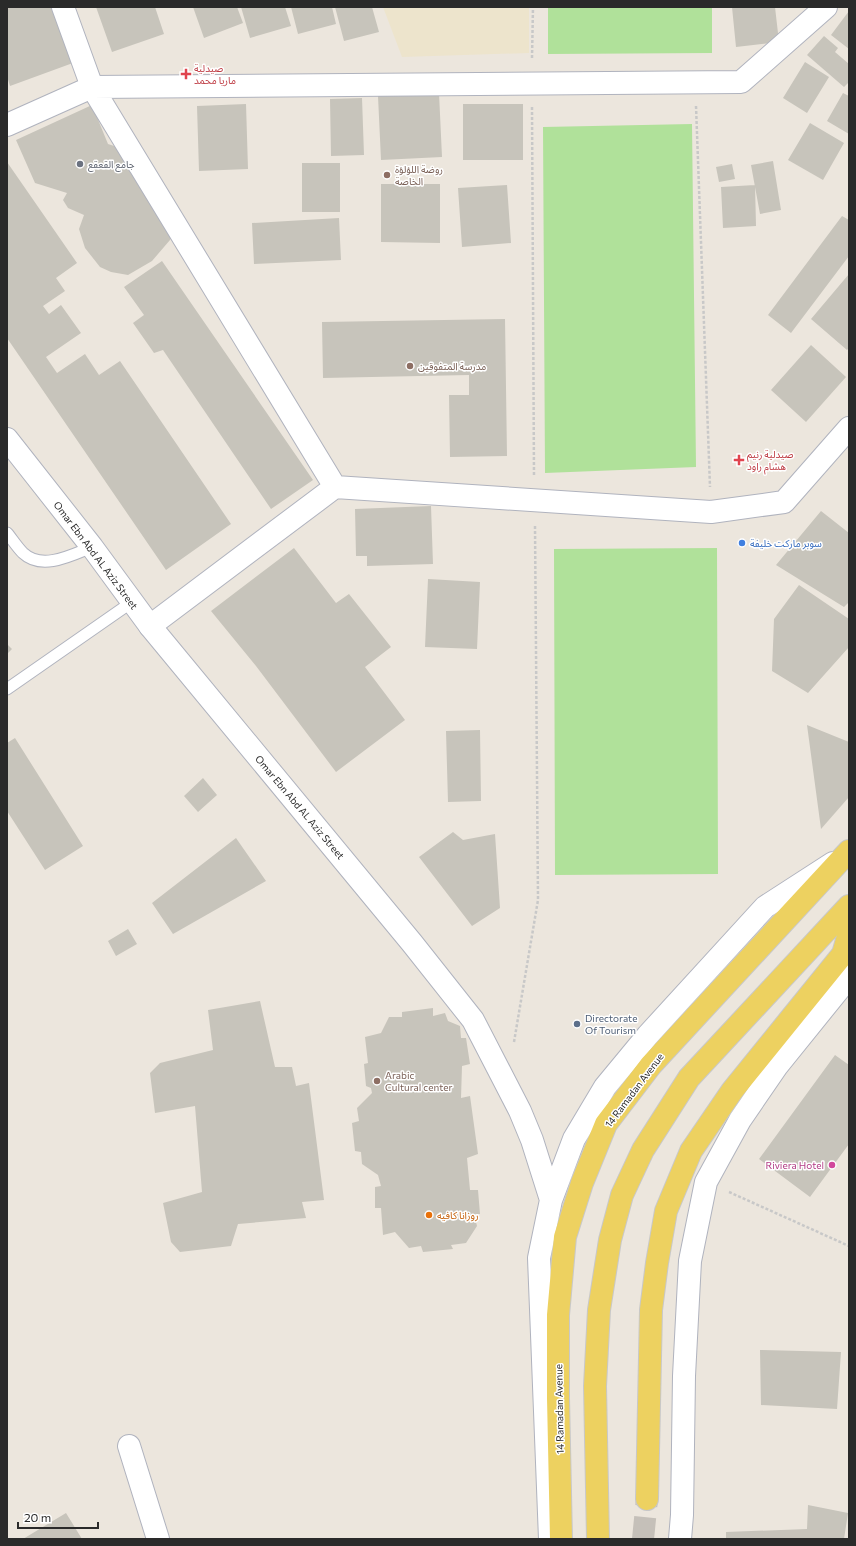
<svg xmlns="http://www.w3.org/2000/svg" width="856" height="1546" font-family="Commissioner,'Noto Sans Arabic',sans-serif">
	<style>
		.education { fill: #ede4cc }
		.green { fill: #b0e19a }
		.building { fill: #c7c4bb }
		.lines { fill: none; stroke-linecap: round; stroke-linejoin: round }
		.primary-tunnel { stroke: #c5c0b9; stroke-width: 22; stroke-dasharray: 22 11; stroke-linecap: butt }
		.lane-casing { stroke: #b0b3be; stroke-width: 13 }
		.street-casing { stroke: #b0b3be; stroke-width: 24 }
		.secondary-casing { stroke: #b0b3be; stroke-width: 24 }
		.primary-casing { stroke: #c8c8c8; stroke-width: 24 }
		.path { stroke: #c8c8c8; stroke-width: 2.5; stroke-dasharray: 3 2; stroke-linecap: butt }
		.lane { stroke: #fff; stroke-width: 11 }
		.street { stroke: #fff; stroke-width: 22 }
		.secondary { stroke: #fff; stroke-width: 22 }
		.primary { stroke: #edd160; stroke-width: 22 }
		.health-dot { fill: #e0444e; stroke: #fff; stroke-width: 1.5 }
		.worship-dot { fill: #6b7280; stroke: #fff; stroke-width: 1.5 }
		.education-dot { fill: #8d6e63; stroke: #fff; stroke-width: 1.5 }
		.shop-dot { fill: #3f7fe0; stroke: #fff; stroke-width: 1.5 }
		.service-dot { fill: #5c6f8a; stroke: #fff; stroke-width: 1.5 }
		.hotel-dot { fill: #d1479c; stroke: #fff; stroke-width: 1.5 }
		.food-dot { fill: #e8710a; stroke: #fff; stroke-width: 1.5 }
		.labels { text-anchor: middle; stroke-width: 3; stroke-linejoin: round; paint-order: stroke }
		.health-label { font-size: 10px; fill: #be3a42; stroke: #fff; text-anchor: start }
		.worship-label { font-size: 10px; fill: #5b616d; stroke: #fff; text-anchor: start }
		.education-label { font-size: 10px; fill: #785e54; stroke: #fff; text-anchor: start }
		.shop-label { font-size: 10px; fill: #366cbe; stroke: #fff; text-anchor: start }
		.street-label { font-size: 10px; fill: #2a2a2a; stroke: #fff }
		.service-label { font-size: 10px; fill: #4e5e75; stroke: #fff; text-anchor: start }
		.hotel-label { font-size: 10px; fill: #b23c85; stroke: #fff; text-anchor: end }
		.food-label { font-size: 10px; fill: #c56008; stroke: #fff; text-anchor: start }
	</style>
	<rect width="100%" height="100%" fill="#ece6dd"/>
	<path class="education" d="M383,7H529V53L402,57Z"/>
	<path class="green" d="M548,7H712V53L548,54Z
		M692,124L696,467L545,473L543,127Z
		M717,548L718,874L555,875L554,549Z"/>
	<path class="building" d="M7,7H75L92,56L10,86L7,76Z
		M96,7H155L164,34L112,52Z
		M193,7H237L243,23L204,38Z
		M241,7H285L291,26L250,38Z
		M291,7H332L336,24L298,34Z
		M335,7H372L379,32L344,41Z
		M732,7H775L779,42L736,47Z
		M849,11V49L831,35Z
		M824,36L838,48L835,52L849,64V82L844,87L807,55Z
		M805,62L829,77L807,113L783,98Z
		M439,93L442,157L381,160L378,96Z
		M843,93L849,96V134L827,121Z
		M362,98L364,155L331,156L330,99Z
		M246,104L248,169L199,171L197,106Z
		M463,104H523V160H463Z
		M92,105L108,144L142,155L175,222L170,240L152,261L128,275L111,272L100,267L85,248L79,229L84,215L68,208L63,200L67,193L35,183L16,140Z
		M810,123L844,143L823,180L788,160Z
		M773,161L781,210L760,214L751,165Z
		M7,162L77,263L56,278L65,291L43,306L49,314L61,305L81,333L46,357L57,373L85,354L99,375L120,361L231,524L166,570L7,338Z
		M302,163H340V212H302Z
		M732,164L735,179L719,182L716,167Z
		M381,184H440V243L381,242Z
		M507,185L511,243L462,247L458,188Z
		M755,185L756,226L723,228L721,187Z
		M842,216L849,220V256L791,333L768,315Z
		M339,218L341,260L254,264L252,223Z
		M162,261L313,480L271,509L163,350L154,353L133,323L144,315L124,287Z
		M849,274V348L847,350L811,319Z
		M505,319L507,456L450,457L449,395H469V375L323,378L322,322Z
		M811,345L846,377L806,422L771,390Z
		M431,506L433,564L367,566V556H356L355,509Z
		M821,511L849,533V602L844,607L776,565Z
		M294,548L336,603L349,594L391,647L365,667L405,720L336,772L256,666L211,611Z
		M428,579L480,582L477,649L425,647Z
		M799,585L849,619V647L808,693L772,671L774,619Z
		M7,644L12,649L7,654Z
		M807,725L849,742V797L821,829Z
		M480,730L481,801L448,802L446,731Z
		M15,738L83,846L45,870L7,811V743Z
		M203,778L217,795L198,812L184,796Z
		M453,832L463,840L495,834L500,908L472,926L419,857Z
		M236,838L266,881L173,934L152,903Z
		M128,929L137,944L116,956L108,941Z
		M260,1001L275,1067H292L296,1086L309,1083L324,1200L302,1202L306,1218L238,1224L231,1246L180,1252L171,1242L163,1203L202,1192L195,1106L155,1113L150,1073L160,1063L213,1050L208,1010Z
		M433,1008V1016L445,1013L448,1021L460,1026L461,1038H466L470,1064L462,1066L461,1098L470,1096L478,1154L467,1158L470,1190H478L480,1214H474L477,1226L466,1243L451,1245L453,1249L423,1252L421,1246L409,1248L395,1232L383,1235L381,1208H375V1187L381,1186L378,1175L362,1164L361,1152L355,1151L352,1123L359,1121L357,1108L372,1093L371,1088L366,1086L364,1064L368,1063L365,1037L381,1033L389,1017H402V1012Z
		M835,1055L849,1065V1144L810,1197L759,1159Z
		M760,1350L841,1352L837,1409L761,1405Z
		M808,1505L848,1513L844,1539H726V1532L807,1529Z
		M66,1513L82,1539H23Z"/>
	<g class="lines">
		<path class="primary-tunnel" d="M643,1539L647,1499"/>
		<defs>
			<path id="lane" d="M7,533C12,539 17,547 23,553C42,571 72,555 92,547
				M7,689L132,602"/>
			<path id="street" d="M63,7L92,87L335,487
				M7,125L92,87L741,82L826,7
				M150,626L335,487L711,512L784,502L849,428
				M129,1446L158,1539"/>
			<path id="secondary" d="M7,439L92,547L150,626L412,943L473,1020L520,1111L532,1140L551,1200
				M550,1539L539,1258L551,1200L574,1139L605,1087L648,1035L765,907L833,863
				M680,1539L682,1515L684,1376L690,1261L706,1182L740,1120L777,1066L840,988L849,971"/>
			<path id="primary" d="M647,1499L651,1310L657,1263L666,1211L691,1151L732,1091L843,954L849,933
				M561,1539L558,1398V1315L565,1237L582,1183L606,1124L651,1065L849,851
				M598,1539L595,1386L599,1310L610,1240L622,1195L643,1150L689,1078L849,906"/>
		</defs>
		<use href="#lane" class="lane-casing"/>
		<use href="#street" class="street-casing"/>
		<use href="#secondary" class="secondary-casing"/>
		<use href="#primary" class="primary-casing"/>
		<path class="path" d="M532,58L533,7
			M696,106L710,487
			M532,107L534,476
			M514,1042L538,900L535,525
			M729,1192L849,1246"/>
		<use href="#lane" class="lane"/>
		<use href="#street" class="street"/>
		<use href="#secondary" class="secondary"/>
		<use href="#primary" class="primary"/>
	</g>
	<g class="health-dot">
		<path d="M184 68h4v4h4v4h-4v4h-4v-4h-4v-4h4z"/>
		<path d="M737 454h4v4h4v4h-4v4h-4v-4h-4v-4h4z"/>
	</g>
	<circle class="worship-dot" cx="80" cy="164" r="4"/>
	<g class="education-dot">
		<circle cx="387" cy="175" r="4"/>
		<circle cx="410" cy="366" r="4"/>
		<circle cx="377" cy="1081" r="4"/>
	</g>
	<circle class="shop-dot" cx="742" cy="543" r="4"/>
	<circle class="service-dot" cx="577" cy="1024" r="4"/>
	<circle class="hotel-dot" cx="832" cy="1165" r="4"/>
	<circle class="food-dot" cx="429" cy="1215" r="4"/>
	<g class="labels">
		<g class="health-label">
			<text x="194" y="72">صيدلية<tspan x="194" dy="12">ماريا محمد</tspan></text>
			<text x="747" y="458">صيدلية رنيم<tspan x="747" dy="12">هشام راود</tspan></text>
		</g>
		<g class="worship-label">
			<text x="88" y="168">جامع القعقع</text>
		</g>
		<g class="education-label">
			<text x="395" y="173">روضة اللؤلؤة<tspan x="395" dy="12">الخاصة</tspan></text>
			<text x="418" y="370">مدرسة المتفوقين</text>
			<text x="385" y="1079">Arabic<tspan x="385" dy="12">Cultural center</tspan></text>
		</g>
		<g class="shop-label">
			<text x="750" y="547">سوبر ماركت خليفة</text>
		</g>
		<g class="street-label">
			<text transform="translate(96 555) rotate(53)" y="4">Omar Ebn Abd AL Aziz Street</text>
			<text transform="translate(300 807) rotate(50)" y="4">Omar Ebn Abd AL Aziz Street</text>
			<text transform="translate(634 1090) rotate(-53)" y="4">14 Ramadan Avenue</text>
			<text transform="translate(559 1409) rotate(-91)" y="4">14 Ramadan Avenue</text>
		</g>
		<g class="service-label">
			<text x="585" y="1022">Directorate<tspan x="585" dy="12">Of Tourism</tspan></text>
		</g>
		<g class="hotel-label">
			<text x="824" y="1169">Riviera Hotel</text>
		</g>
		<g class="food-label">
			<text x="437" y="1219">روزانا كافيه</text>
		</g>
	</g>
	<rect width="856" height="1546" fill="none" stroke="#2a2a2a" stroke-width="16"/>
	<path d="M18 1522v6h80v-6" fill="none" stroke="#2a2a2a" stroke-width="2"/>
	<text x="24" y="1522" font-size="12" fill="#2a2a2a" stroke="#ffffff" stroke-width="3" paint-order="stroke">20 m</text>
</svg>
